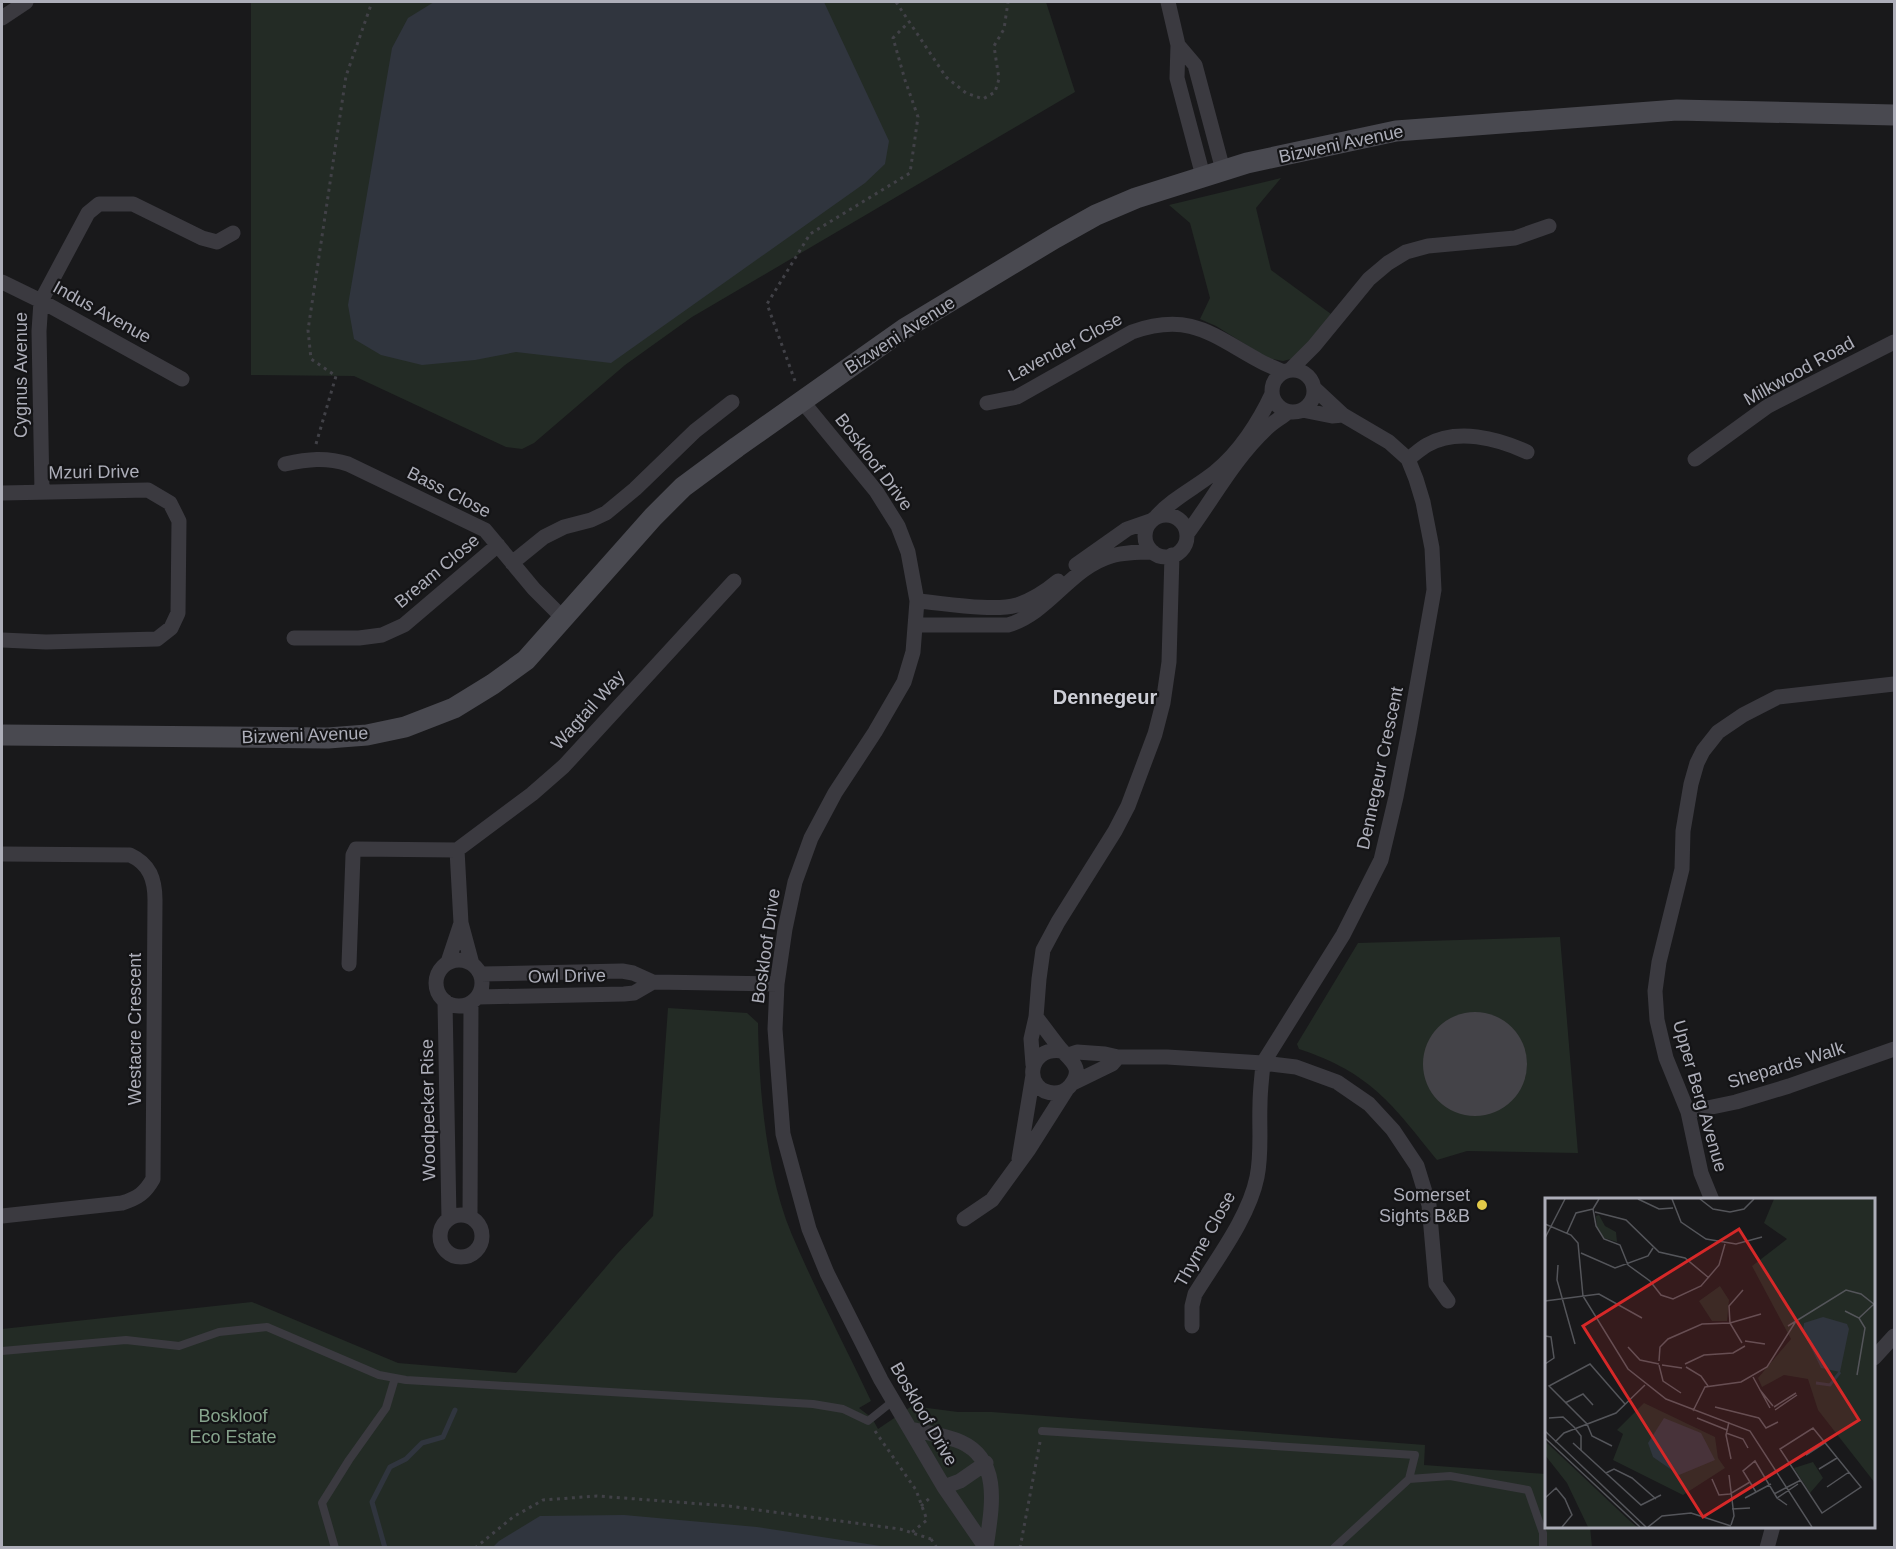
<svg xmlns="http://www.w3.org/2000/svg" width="1896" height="1549" font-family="Helvetica,sans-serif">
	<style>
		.green { fill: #232b25 }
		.water { fill: #30353e }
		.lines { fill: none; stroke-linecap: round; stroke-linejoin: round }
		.stream { stroke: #30353e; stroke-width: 5 }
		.building { fill: #444348 }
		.path { stroke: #414147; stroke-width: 3; stroke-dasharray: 3 4.5; stroke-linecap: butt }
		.lane { stroke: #3b3a40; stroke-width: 8 }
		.street { stroke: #3b3a40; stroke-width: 15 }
		.secondary { stroke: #494950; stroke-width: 21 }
		.poi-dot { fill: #e3ca49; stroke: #141416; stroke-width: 2 }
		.labels { text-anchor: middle; stroke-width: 4.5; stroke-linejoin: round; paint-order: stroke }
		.street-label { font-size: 18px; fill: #adaeb9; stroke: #141416 }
		.poi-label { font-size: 18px; fill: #adaeb9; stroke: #141416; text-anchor: end }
		.park-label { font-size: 18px; fill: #86a38c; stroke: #141416 }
		.neighbourhood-label { font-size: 20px; font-weight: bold; fill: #cdced6; stroke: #141416 }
		.inset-river { fill: none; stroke: #30353e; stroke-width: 3 }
		.inset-road { fill: none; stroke: #54555a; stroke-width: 1.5 }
		.view { fill: #d62828; fill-opacity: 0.15; stroke: #d62828; stroke-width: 3 }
		.inset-edge { fill: none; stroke: #adaeb9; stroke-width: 3 }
	</style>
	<rect width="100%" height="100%" fill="#19191b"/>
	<path class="green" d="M251,2H1046L1075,92L692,317L625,365L534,443L522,449L506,447L354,376L251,375Z
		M1281,178L1256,208L1271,270L1331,314L1305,350L1291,359L1283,361L1267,358L1216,326L1200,319L1210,298L1190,223L1169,205Z
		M1560,937L1578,1153L1467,1151L1437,1160C1392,1104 1371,1073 1299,1049L1297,1044L1358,943Z
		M668,1008L747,1013L758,1023C759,1090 766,1173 792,1235C816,1291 845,1346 871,1401L859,1408L872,1418L878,1429L912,1406L958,1412H992L1425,1445L1424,1465L1546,1474V1526L1590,1527L1592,1547H2V1329L252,1302L398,1363L516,1373L617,1254L653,1216Z"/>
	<path class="water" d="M434,2H824L889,141L885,164L865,183L611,363L516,352L475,360L422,365L381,355L354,339L348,305L392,48L408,18Z
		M624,1515L757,1527L887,1547H493L499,1541L540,1516Z"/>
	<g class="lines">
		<path class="stream" d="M385,1548L372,1502L390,1467L406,1459L422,1443L443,1437L455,1410"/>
	</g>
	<path class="building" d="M1423 1064a52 52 0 1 1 104 0a52 52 0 1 1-104 0Z"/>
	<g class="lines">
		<path class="path" d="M896,2L946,77L966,93L983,99L995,92L999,79L994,46L1004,29L1008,2
			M795,381L767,304L810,234L910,173L918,117L905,80L893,38L909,22
			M316,444L336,376L311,359L308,330L346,76L372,2
			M875,1431L916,1490L927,1520L911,1533
			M921,1506L931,1497
			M931,1539L937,1548
			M475,1548L513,1517L543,1500L597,1496L729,1506L900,1529L931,1539L933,1536
			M1020,1548L1040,1442"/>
		<path class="lane" d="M2,1351L126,1340L179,1346L219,1332L267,1327L379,1375L406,1380L813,1404L843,1409L868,1421L893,1401
			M1042,1431L1415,1455L1409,1479
			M335,1548L322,1503L349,1460L386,1408L395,1378
			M1334,1548L1409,1479L1450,1476L1528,1490L1543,1533V1548"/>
		<path class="street" d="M1168,2L1178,45L1177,78L1203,176
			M2,18L26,2
			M1178,45L1195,65L1223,170
			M2,282L41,301L182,379
			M1272 391a21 21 0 1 1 42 0a21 21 0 1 1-42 0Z
			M1290,370L1314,346L1369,279L1388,263L1406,252L1428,246L1515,238L1549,226
			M802,401L876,491L898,526L908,552L917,601L913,652L904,682L875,732L835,793L811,838L795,882L785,929L777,984L775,1029L783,1134L809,1229L827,1273L881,1380L944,1487L986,1548
			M987,403L1017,397L1132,332C1189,312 1211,334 1258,360C1266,365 1276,368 1284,372
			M1302,410L1332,416L1343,415
			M1408,459C1414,455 1420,449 1427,445C1457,428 1497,438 1527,452
			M1695,459L1768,406L1894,342
			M285,464C308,459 326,457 348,464L485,530L534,589L564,619
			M42,492L39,331L41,301L88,213L99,204H133L202,238L217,242L233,233
			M2,493L148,490L170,503L179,521L178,613L171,628L157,639L46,642L2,640
			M1145 536a21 21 0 1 1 42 0a21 21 0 1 1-42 0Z
			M1156,517C1173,498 1195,488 1215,472C1239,453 1259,422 1272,394
			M1187,534C1213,499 1234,459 1266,429C1273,422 1281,418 1288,412
			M512,563L544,537L564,527L591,520L606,513L635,489L695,431L732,402
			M1076,565L1127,529L1150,521
			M917,601C943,603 994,612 1017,605C1032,600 1046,591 1058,581
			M915,625H1008C1049,613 1070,568 1111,556C1125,552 1139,552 1153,552
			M294,638H359L382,635L404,625L498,545
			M457,850L532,794L564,766L734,581
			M457,850L461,923L472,964
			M2,854L130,855C150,864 155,880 155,900L153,1179C145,1193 138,1198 122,1203L2,1216
			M436 983a23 23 0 1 1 46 0a23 23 0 1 1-46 0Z
			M448,962L461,923
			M349,964L353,855L356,849L457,850
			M481,974L622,971L633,973L653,982L777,984
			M478,997L624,994L634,993L653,982
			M445,1001L449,1219
			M1036,1017C1044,1027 1051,1037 1059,1047C1068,1059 1086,1067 1070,1086C1066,1091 1060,1093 1054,1093C1023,1092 1026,1046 1062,1051
			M1068,1055L1077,1052L1105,1054L1118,1057H1167L1263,1063L1343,935L1381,860L1396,797L1409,731L1434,590L1432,548L1423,502L1416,479L1408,459L1389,442L1343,415L1314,388
			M1033,1065L1031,1039L1036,1017L1039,979L1043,950L1058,922L1115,831L1128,806L1155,734L1163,703L1169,662L1172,555
			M1073,1083L1112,1064L1118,1057
			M1688,1112L1736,1102L1789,1086L1894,1049
			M1019,1159L1033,1075
			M1712,1200L1701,1173L1688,1112L1666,1058L1657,1020L1655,991L1659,962L1682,869L1683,831L1691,784L1697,763L1703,751L1718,732L1743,715L1778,697L1894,684
			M440 1236a21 21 0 1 1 42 0a21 21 0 1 1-42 0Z
			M470,1217L471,1003
			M964,1219L992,1200L1029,1149L1067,1089
			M1192,1326V1306L1195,1294C1216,1260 1249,1217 1257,1177C1262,1153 1259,1129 1260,1104C1260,1090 1262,1077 1263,1063L1296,1067L1337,1082L1369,1104L1393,1130L1417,1166L1429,1205L1436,1284L1448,1301
			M1874,1358L1894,1336
			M911,1429C927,1433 945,1435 961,1442C1003,1461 991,1511 986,1548
			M944,1487L960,1481L986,1463
			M1767,1548L1773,1526"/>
		<path class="secondary" d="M2,735L328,738L367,735L405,727L454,708L493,684L526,660L653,517L683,487L737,447L904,329L1055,238L1096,215L1136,198L1247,163L1396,131L1677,110L1894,115"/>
	</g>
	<circle class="poi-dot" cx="1482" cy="1205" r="6"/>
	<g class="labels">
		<g class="street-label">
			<text transform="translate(1341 144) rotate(-12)" y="6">Bizweni Avenue</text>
			<text transform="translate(102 312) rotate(29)" y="6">Indus Avenue</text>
			<text transform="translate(900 335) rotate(-33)" y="6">Bizweni Avenue</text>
			<text transform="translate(1065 347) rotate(-28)" y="6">Lavender Close</text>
			<text transform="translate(1799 371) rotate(-29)" y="6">Milkwood Road</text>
			<text transform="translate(21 375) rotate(-90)" y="6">Cygnus Avenue</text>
			<text transform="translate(874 462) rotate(53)" y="6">Boskloof Drive</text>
			<text transform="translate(94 472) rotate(-1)" y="6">Mzuri Drive</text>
			<text transform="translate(449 492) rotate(27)" y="6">Bass Close</text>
			<text transform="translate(437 571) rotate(-40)" y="6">Bream Close</text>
			<text transform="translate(588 710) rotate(-48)" y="6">Wagtail Way</text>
			<text transform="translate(305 735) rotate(-2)" y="6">Bizweni Avenue</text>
			<text transform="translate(1380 768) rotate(-78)" y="6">Dennegeur Crescent</text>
			<text transform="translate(766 946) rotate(-82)" y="6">Boskloof Drive</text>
			<text transform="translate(567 976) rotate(-1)" y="6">Owl Drive</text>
			<text transform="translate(135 1029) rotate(-90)" y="6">Westacre Crescent</text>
			<text transform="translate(1786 1065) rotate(-17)" y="6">Shepards Walk</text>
			<text transform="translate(1700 1096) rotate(74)" y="6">Upper Berg Avenue</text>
			<text transform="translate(428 1110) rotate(-91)" y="6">Woodpecker Rise</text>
			<text transform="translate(1205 1239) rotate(-61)" y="6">Thyme Close</text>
			<text transform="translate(924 1414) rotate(60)" y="6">Boskloof Drive</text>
		</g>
		<g class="poi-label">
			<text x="1470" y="1201">Somerset<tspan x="1470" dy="21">Sights B&amp;B</tspan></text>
		</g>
		<g class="park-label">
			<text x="233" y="1422">Boskloof<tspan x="233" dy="21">Eco Estate</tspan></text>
		</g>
		<g class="neighbourhood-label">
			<text x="1105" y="704">Dennegeur</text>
		</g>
	</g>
	<g transform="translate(1545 1198)">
		<rect width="330" height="330" fill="#19191b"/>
		<path d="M229,1H330V285L273,212L263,181L239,177L217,189L213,180L246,141L207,68L242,41L219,25ZM54,17L60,28L71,34L72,44L59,40L52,30L51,18ZM175,88L184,102L182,123H167L154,103ZM99,205L170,239L173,260L180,270L138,297L68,262L78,236L72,232ZM0,243L86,324L92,329H43L22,285L0,257ZM268,264L278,280L265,295L249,270Z" fill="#232b25"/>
		<path d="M278,119L302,126L304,131L295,174L276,170L258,133L259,125ZM119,220L156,235L170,262L134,277L108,259L103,245Z" fill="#30353e"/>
		<path class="inset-river" d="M271,185L285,187L295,174"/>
		<path class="inset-road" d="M54,1L48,11L51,28L59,41L75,47L83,67M93,1L114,11L128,10M127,1L136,24L161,41L191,46L217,39M155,1L168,11L185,14L199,11L209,1M50,14L81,22L114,54L140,60L164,80M0,26L26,37L33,45L38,98L83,171L121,201L205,233L267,329M22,35L31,15L48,11M0,40L20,1M36,55L70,70L103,58L108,50M13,67L12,82L30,146M83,67L105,83L116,97L128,101L156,88L174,67L180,46M198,92L184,108L185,125L216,116M0,103L54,96L97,120M300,113L314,120L320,130L312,177M314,120L329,106M243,128L301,92L316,96L330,107M0,138L6,139L9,160L0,166M200,143L220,146M83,149L95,162L114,166M114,163L115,149L123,141L157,126L185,125L197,145M140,166L159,157L188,155L200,148M114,167L118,183L136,195M117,167L137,170M141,169L156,178L163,188M208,179L225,210M215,192L228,208M20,205L38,196L48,207M170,209L214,220M229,209L251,195M230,212L252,197M148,213L160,189L196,184L222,169L251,123M4,220L18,219L29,229L36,238V252M152,220L182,232M214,220L221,230L233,224M184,224L181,237L186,261M268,230L316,289L277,315L235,251ZM0,233L101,329M181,235L198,241L203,250M0,240L95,329M10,244L19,235L71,215L100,187M28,245L96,307L116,297M67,248L47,238L42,226L4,188L45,166L80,206M261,257L281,244M274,271L292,260M61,275L69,271L87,280L111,301M184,277L189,318L186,327M167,281L174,297L185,296L205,284M282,289L304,274M211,294L198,273L210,263L232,300L242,307M229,296L256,282M0,300L11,290L20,301L27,317L17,329M200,300L226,286M232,300L253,286M187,311L205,310M103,329L117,318L146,315L186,328"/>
		<path class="view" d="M194,31L314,222L158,319L38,128Z"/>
		<rect width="330" height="330" class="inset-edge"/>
	</g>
	<rect width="1896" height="1549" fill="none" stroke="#adaeb9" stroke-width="6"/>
</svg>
